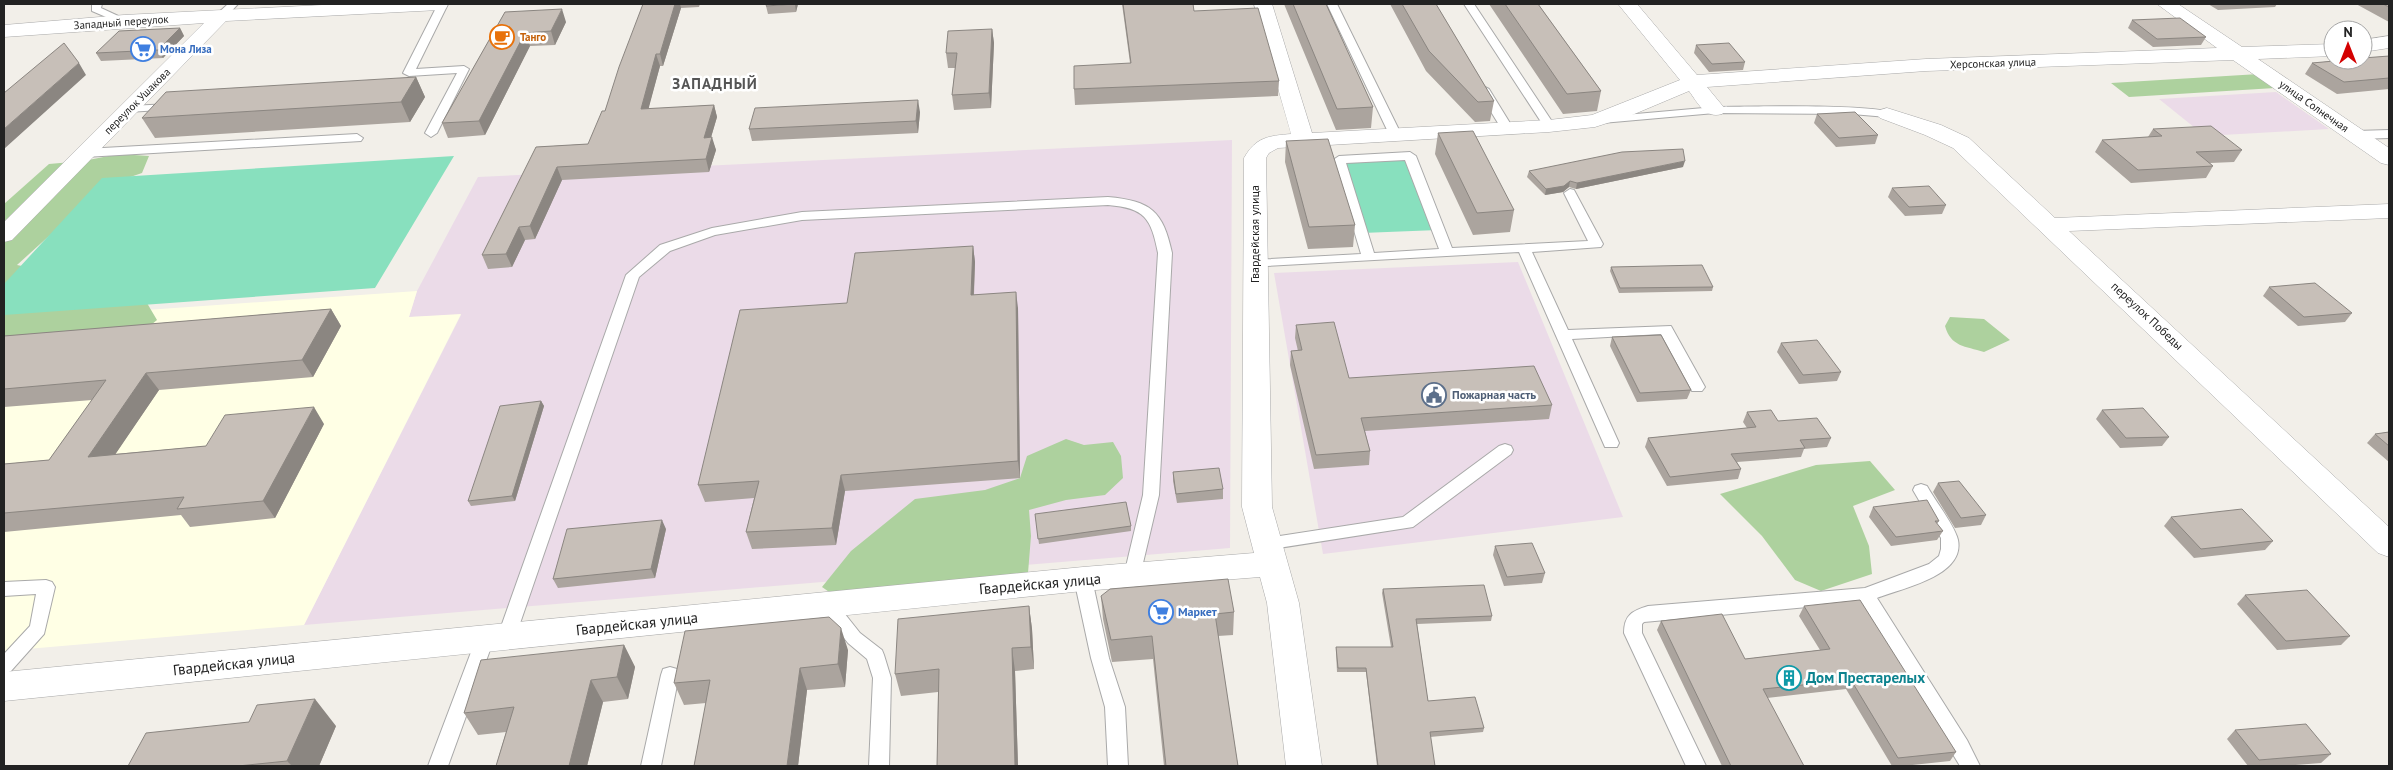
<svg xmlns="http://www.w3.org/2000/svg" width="2393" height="770" font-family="'PT Sans',sans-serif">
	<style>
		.industrial { fill: #ebdbe8 }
		.education { fill: #ffffe5 }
		.forest { fill: #add19e }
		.pitch { fill: #88e0be }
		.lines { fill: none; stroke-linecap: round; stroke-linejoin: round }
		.service-casing { stroke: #a9a9a9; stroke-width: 2 }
		.minor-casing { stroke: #a9a9a9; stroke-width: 1 }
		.service { fill: #fff; fill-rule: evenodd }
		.minor { fill: #fff; fill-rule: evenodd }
		.wall { fill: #aba49e }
		.shaded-wall { fill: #8b8681 }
		.building { fill: #c7bfb8; stroke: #8b8681 }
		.labels { text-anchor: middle; stroke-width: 5; stroke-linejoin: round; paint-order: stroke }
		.far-street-label { font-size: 11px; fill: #222; stroke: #fff }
		.far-food-label { font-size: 11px; font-weight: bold; fill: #c56008; stroke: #fff; text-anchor: start }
		.far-shop-label { font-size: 11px; font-weight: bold; fill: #366cbe; stroke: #fff; text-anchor: start }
		.street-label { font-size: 12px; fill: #222; stroke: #fff }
		.service-label { font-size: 12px; font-weight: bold; fill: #4e5e75; stroke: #fff; text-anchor: start }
		.shop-label { font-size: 12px; font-weight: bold; fill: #366cbe; stroke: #fff; text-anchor: start }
		.far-district-label { font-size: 15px; font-weight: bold; letter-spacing: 1px; fill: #555; stroke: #fff }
		.near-street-label { font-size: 15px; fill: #222; stroke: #fff }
		.near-culture-label { font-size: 15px; font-weight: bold; fill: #0d838f; stroke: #fff; text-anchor: start }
	</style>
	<rect width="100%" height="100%" fill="#f2efe9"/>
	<path class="industrial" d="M2276,92L2329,129L2205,136L2159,99Z
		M1232,140L1230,548L304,625L461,315L409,317L417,291L478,177Z
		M1518,262L1623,517L1323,554L1274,273Z"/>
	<path class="education" d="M417,291L409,317L461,314L304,625L4,651V320Z"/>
	<path class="forest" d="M2259,74L2275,88L2129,97L2111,83Z
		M119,154L149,156L142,173L104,186L17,265L60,274L144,298L157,320L140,334L4,344V204L49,164L83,161Z
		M1950,317L1984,319L2010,340L1984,352C1965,346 1951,347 1945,326Z
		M1066,439L1084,445L1113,442L1121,456L1123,478L1105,495L1066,500L1029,510L1031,536L1028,573L835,596L822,587L851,551L915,499L985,490L1020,478L1027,456Z
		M1870,461L1895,490L1853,506L1869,546L1872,574L1821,591L1795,580L1762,536L1720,494L1816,465Z"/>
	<path class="pitch" d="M454,156L375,288L4,315V284L102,178Z
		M1410,156L1438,230L1362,233L1339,160Z"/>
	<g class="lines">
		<defs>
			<path id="service" d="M92,4H102L101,8L129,21L124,24L120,23L92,11Z
				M228,4H238L225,18H217V14Z
				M438,4H448L416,69L464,66L469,69L437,133L431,137L425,133L457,73L409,76L403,73Z
				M1327,4H1337L1401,134L1399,137H1391L1389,134Z
				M1464,4H1474L1555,126L1553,128H1545Z
				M1483,86L1489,89L1513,128L1511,130L1507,132L1501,128L1477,89Z
				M172,104L178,107L176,109L128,112L122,109L128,106Z
				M1715,107C1739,107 1882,103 1893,114L1887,117L1852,114L1715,113L1602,123L1596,120L1602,117Z
				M2389,130V138L2356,139L2350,135L2356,131Z
				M357,134L363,138L361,141L85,157L79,153L85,149Z
				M1410,152L1416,156L1452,248L1588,241L1564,193L1570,189L1574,190L1603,244L1601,247L1532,252L1568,330L1671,326L1705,387L1702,391H1692L1661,334L1572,339L1619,443L1617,447H1605L1519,252L1249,267L1247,264L1249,261L1254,260L1361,254L1333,160L1339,156ZM1405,160L1439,249L1374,253L1346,163Z
				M1108,197C1151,201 1163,211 1172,253L1159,495L1139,580L1133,582L1127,580L1124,575L1143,495L1158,253C1151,218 1145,208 1108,205L802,220L715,235L670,251L639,277L515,638L512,643L506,645L500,643L497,638L626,275L660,245L712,228L802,212Z
				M1505,444L1511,446L1513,450L1511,454L1413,527L1266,550L1260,549L1257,544L1260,539L1266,538L1403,517L1499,446Z
				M1921,484L1927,486C1934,499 1955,526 1958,540C1965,576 1903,588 1877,598L1967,740L1980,766H1960L1861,602L1644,622L1642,624V633L1706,766H1686L1624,633C1624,615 1632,611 1648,606L1865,588L1929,564L1939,556L1941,549V538L1913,490L1915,486Z
				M1083,572L1089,574L1092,579L1109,658L1125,707L1128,766H1108L1105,707L1091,658L1074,579L1077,574Z
				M46,580L52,582L55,587L44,634L11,671L4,674V654L30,626L36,594L4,596V582Z
				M827,597L833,599L860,633L882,650L884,655L891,678L889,766H869L873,678L867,659L848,643L821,609L818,604L821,599Z
				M485,632L491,634L494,639L448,766H428L476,639L479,634Z
				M670,667L677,669L679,675L661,766H641L661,675L663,669Z"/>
			<path id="minor" d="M342,4H448L446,8L439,10L226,21L12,240L4,242V222L204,23L4,37V25L124,15Z
				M1254,4H1272L1312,133L1549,120L1592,115L1680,80L1618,4H1637L1697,75L1926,59L2217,48L2157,4H2178L2242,47L2333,44V56L2258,59L2389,148V165L2381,163L2233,60L1926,71L1707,87L1726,110L1722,114C1705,119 1698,103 1689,91L1632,115L1595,127L1549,132L1278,148L1269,153L1266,158L1272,507L1299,603L1322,766H1286L1267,603L1260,577L1083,591L4,701V672L1083,567L1254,553L1242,507L1244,158C1256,137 1268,136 1291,134Z
				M2389,36V48L2363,52V40Z
				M1887,108L1941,125L1969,138L2055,218L2389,204V218L2069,231L2389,527V557L2378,553L1953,148L1925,135L1880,118L1876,114L1880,110Z"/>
		</defs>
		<use href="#service" class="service-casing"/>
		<use href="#minor" class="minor-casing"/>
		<use href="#service" class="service"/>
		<use href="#minor" class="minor"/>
	</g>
	<path class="wall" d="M643,4H700L699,7L681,8L663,66H660L648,109L714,105L717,117L711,137L716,150L709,172L562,180L535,239L525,240L512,267L488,269L482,255L536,147L588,144L605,111Z
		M798,4L796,12L768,14L766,6Z
		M1122,4H1193L1194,11L1279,81L1278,96L1075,105L1074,89L1130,63Z
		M1284,4H1326L1373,107L1371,128L1336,130Z
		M1390,4H1436L1494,101L1490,121L1475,122L1426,71Z
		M1489,4H1538L1601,91L1597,111L1563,114Z
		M2208,4H2277L2275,7L2218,10Z
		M2356,4H2389V22Z
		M505,12L566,22L555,45L530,46L485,135L448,138L442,123Z
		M2132,20L2206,37L2201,45L2153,47L2128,28Z
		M180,28L184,36L163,58L101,61L96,53Z
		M992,29L994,43L991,108L954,110L952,95L955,68H948L946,53Z
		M1696,45L1745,62L1743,70L1709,72L1694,53Z
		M2389,56V89L2337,94L2305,74L2312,63Z
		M416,77L425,97L410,122L155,138L142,118Z
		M920,112L918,133L752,141L749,129Z
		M1817,114L1878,135L1875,144L1836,147L1814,123Z
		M2153,129L2242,150L2234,162L2210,163L2213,166L2206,178L2131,183L2095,152L2102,140L2148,137Z
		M1438,133L1514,210L1510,232L1473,235L1435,154Z
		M1286,141L1355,225L1353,247L1308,249L1285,162Z
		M1683,167L1576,189L1569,187L1563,192L1545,195L1527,177L1529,171Z
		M1892,188L1946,205L1942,214L1905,216L1888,197Z
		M973,246L975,262L974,295L1018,308L1020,478L845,491L836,545L752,549L746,532L754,498L705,502L698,485L847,303Z
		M1611,267L1713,287L1712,291L1619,293L1610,271Z
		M2269,287L2352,313L2345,322L2298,326L2263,296Z
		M331,309L341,326L313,377L159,390L115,454L206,446L324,424L275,518L190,527L181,515L4,532V464L49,460L92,400L4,407V336Z
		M1296,325L1349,378L1552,405L1549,419L1365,431L1370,451L1369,465L1314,469L1290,365L1291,351H1298L1295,338Z
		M1612,337L1691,390L1687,399L1637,402L1610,346Z
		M1781,343L1841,372L1837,381L1799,384L1777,352Z
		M541,401L544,406L515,501L471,506L468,501Z
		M2102,410L2169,437L2162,446L2120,448L2096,419Z
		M1747,412L1778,421L1831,438L1827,447L1804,449L1801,457L1737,462L1741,469L1738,479L1667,486L1645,447L1648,438L1747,428L1743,422Z
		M2389,432V462L2367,443L2375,434Z
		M1173,472L1223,489V499L1177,503L1173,481Z
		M1938,483L1986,515L1981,525L1955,528L1933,492Z
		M1873,507L1939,521L1937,524L1943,531L1937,540L1891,546L1869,517Z
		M1035,514L1131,526V531L1039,544Z
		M2171,517L2273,541L2265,550L2194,558L2164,526Z
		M666,529L655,578L558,588L553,579Z
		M1495,546L1545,573L1542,583L1504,586L1493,555Z
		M1383,589L1492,616L1491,621L1417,624L1428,701L1484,728L1483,732L1430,737L1435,766H1377L1366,672H1337L1336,651V647H1391L1382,593Z
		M2245,595L2350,636L2341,645L2277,650L2237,604Z
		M1101,596L1234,612L1233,635L1218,636L1238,766H1164L1153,659L1112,662L1103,619Z
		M1029,606L1032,629L1034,669L1015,671L1018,766H937L938,692L901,696L895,674Z
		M1804,606L1956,752L1950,761L1903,766H1892L1846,689L1767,698L1804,766H1722L1657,630L1661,621L1745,659L1820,650L1799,616Z
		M624,645L635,667L628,699L603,702L587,766H496L506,732L478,735L464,713Z
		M848,650L845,687L807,690L798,766H694L706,703L684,705L674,683Z
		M336,726L319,766H128Z
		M2235,730L2331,754L2321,763L2282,766H2248L2227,739Z"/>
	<path class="shaded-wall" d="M675,4H680L681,8L663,66L660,54Z
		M795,4H798L796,12Z
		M562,9L566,22L555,45L551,31Z
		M180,28L184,36L163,58L158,50Z
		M992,29L994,43L991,108L989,93Z
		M525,33L530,46L485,135L479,121Z
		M656,54L660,66L645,122L641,109Z
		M79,63L86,75L4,149V129Z
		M416,77L425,97L410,122L401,102Z
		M918,100L920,112L918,133L916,121Z
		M714,105L717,117L707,151L704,138Z
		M712,137L716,150L709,172L706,159Z
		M1685,161L1683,167L1576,189L1577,183Z
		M557,167L562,180L535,239L530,226Z
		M1570,181L1569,187L1563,192L1545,195L1546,189Z
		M519,227L525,240L512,267L506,254Z
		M973,246L975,262L973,311L971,295Z
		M1016,292L1018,308L1020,478L1018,461Z
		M331,309L341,326L313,377L302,360Z
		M146,373L159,390L102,474L88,457Z
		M541,401L544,406L515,501L512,496Z
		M314,407L324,424L275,518L263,501Z
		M841,475L845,491L836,545L832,528Z
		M662,520L666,529L655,578L651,569Z
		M1029,606L1032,629L1034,669L1031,647Z
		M841,628L848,650L845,687L838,664Z
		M624,645L635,667L628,699L617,677Z
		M1012,648L1015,671L1018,766H1015Z
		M800,668L807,690L798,766H787Z
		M591,680L603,702L587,766H569Z
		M315,699L336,726L319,766H292L287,761Z"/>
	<path class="building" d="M643,4H675L660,54H656L641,109L714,105L704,138L712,137L706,159L557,167L530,226L519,227L506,254L482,255L536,147L588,144L602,111H605L619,67Z
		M767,4H795L766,6Z
		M1123,4H1193L1194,11L1258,8L1279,81L1074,89V66L1131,63Z
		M1293,4H1326L1373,107L1337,109Z
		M1402,4H1436L1494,101L1478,102L1429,51Z
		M1505,4H1538L1601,91L1567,94Z
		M2383,4H2389V7Z
		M562,9L551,31L525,33L479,121L442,123L505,12Z
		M2180,18L2206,37L2157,39L2132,20Z
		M180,28L158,50L96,53L119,31Z
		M992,29L989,93L952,95L957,53H946L948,31Z
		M64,43L79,63L4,129V93Z
		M1729,43L1745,62L1712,64L1696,45Z
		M2389,56V78L2344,82L2312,63L2345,60H2363V58Z
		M416,77L401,102L142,118L166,92Z
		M918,100L916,121L749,129L755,108Z
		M1855,112L1878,135L1839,138L1817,114Z
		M2211,126L2242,150L2196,152L2213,166L2138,170L2102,140L2162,136L2153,129Z
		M1473,131L1514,210L1477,213L1438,133Z
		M1328,139L1355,225L1309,227L1286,141Z
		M1683,149L1685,161L1577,183L1570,181L1564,186L1546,189L1529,171L1622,152Z
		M1929,186L1946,205L1909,207L1892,188Z
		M973,246L971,295L1016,292L1018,461L841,475L832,528L746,532L759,481L698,485L740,310L847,303L855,253Z
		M1702,265L1713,287L1620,288L1611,267Z
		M2315,283L2352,313L2304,317L2269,287Z
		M331,309L302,360L146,373L88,457L206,446L225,415L314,407L263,501L177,509L184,497L4,513V464L49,460L106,380L4,389V336Z
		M1334,322L1349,378L1534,366L1552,405L1361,418L1370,451L1316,455L1291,351L1302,350L1296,325Z
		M1661,335L1691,390L1640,393L1612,337Z
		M1817,340L1841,372L1803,375L1781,343Z
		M541,401L512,496L468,501L500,406Z
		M2143,408L2169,437L2126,438L2102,410Z
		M1771,410L1778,421L1817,418L1831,438L1800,440L1805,448L1731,454L1741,469L1670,477L1648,438L1756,427L1747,412Z
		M2389,432V446L2375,434Z
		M1219,468L1223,489L1176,494L1173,472Z
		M1959,481L1986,515L1961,518L1938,483Z
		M1927,500L1939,521H1935L1943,531L1896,537L1873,507Z
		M1126,502L1131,526L1038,539L1035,514Z
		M2242,509L2273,541L2201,549L2171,517Z
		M662,520L651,569L553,579L567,529Z
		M1532,543L1545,573L1507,577L1495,546Z
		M1228,579L1234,612L1215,614L1238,766H1166L1152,636L1111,640L1101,596L1110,589Z
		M1484,585L1492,616L1416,619L1428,701L1475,697L1484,728L1430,732L1435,766H1378L1366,668H1338L1336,647H1393L1383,589Z
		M2307,590L2350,636L2286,641L2245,595Z
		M1860,600L1956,752L1898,758L1851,680L1763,689L1804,766H1731L1661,621L1722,614L1745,659L1830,649L1804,606Z
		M1029,606L1031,647L1012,648L1015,766H937L939,669L895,674L898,619Z
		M829,617L841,628L838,664L800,668L787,766H694L710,680L674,683L685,631Z
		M624,645L617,677L591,680L569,766H496L514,707L464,713L481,660Z
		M315,699L287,761L238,766H128L146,733L249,722L257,705Z
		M2306,724L2331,754L2259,760L2235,730Z"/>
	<defs>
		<symbol id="cafe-ring" viewBox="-11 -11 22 22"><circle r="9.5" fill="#fff" stroke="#e8710a" stroke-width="1.5"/><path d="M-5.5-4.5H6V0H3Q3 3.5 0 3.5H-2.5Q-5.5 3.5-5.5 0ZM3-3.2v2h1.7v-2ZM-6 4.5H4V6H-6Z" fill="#e8710a"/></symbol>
		<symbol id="supermarket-ring" viewBox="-11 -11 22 22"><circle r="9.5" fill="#fff" stroke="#3f7fe0" stroke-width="1.5"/><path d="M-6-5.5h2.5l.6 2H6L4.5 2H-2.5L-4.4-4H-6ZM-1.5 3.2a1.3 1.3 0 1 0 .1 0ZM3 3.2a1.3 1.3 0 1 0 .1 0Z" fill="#3f7fe0"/></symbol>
		<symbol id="civic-ring" viewBox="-11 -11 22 22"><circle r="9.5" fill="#fff" stroke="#5c6f8a" stroke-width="1.5"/><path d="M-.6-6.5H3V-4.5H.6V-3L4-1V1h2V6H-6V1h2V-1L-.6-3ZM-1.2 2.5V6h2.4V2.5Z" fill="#5c6f8a"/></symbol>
		<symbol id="building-ring" viewBox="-11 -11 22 22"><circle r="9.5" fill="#fff" stroke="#0f9aa8" stroke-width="1.5"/><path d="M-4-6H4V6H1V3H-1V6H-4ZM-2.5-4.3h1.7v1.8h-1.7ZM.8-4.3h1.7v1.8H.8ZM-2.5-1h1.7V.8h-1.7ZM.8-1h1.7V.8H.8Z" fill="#0f9aa8"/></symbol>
	</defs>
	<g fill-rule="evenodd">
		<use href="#cafe-ring" x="488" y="23" width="28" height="28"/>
		<use href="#supermarket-ring" x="129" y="35" width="28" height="28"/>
		<use href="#civic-ring" x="1420" y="381" width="28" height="28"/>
		<use href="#supermarket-ring" x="1147" y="598" width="28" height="28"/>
		<use href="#building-ring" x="1775" y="664" width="28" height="28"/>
	</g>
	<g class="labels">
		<g class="far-street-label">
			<text transform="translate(121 22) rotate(-4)" y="4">Западный переулок</text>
			<text transform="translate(1993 63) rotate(-2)" y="4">Херсонская улица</text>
			<text transform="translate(137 101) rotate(-45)" y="4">переулок Ушакова</text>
			<text transform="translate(2314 106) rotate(35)" y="4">улица Солнечная</text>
		</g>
		<g class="far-food-label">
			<text x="520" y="41">Танго</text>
		</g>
		<g class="far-shop-label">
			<text x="160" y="53">Мона Лиза</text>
		</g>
		<g class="street-label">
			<text transform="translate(1255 234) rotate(-90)" y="4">Гвардейская улица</text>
			<text transform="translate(2147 316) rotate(43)" y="4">переулок Победы</text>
		</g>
		<g class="service-label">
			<text x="1452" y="399">Пожарная часть</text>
		</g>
		<g class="shop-label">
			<text x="1178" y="616">Маркет</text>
		</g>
		<g class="far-district-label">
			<text x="715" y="89">ЗАПАДНЫЙ</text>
		</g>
		<g class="near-street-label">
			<text transform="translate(1040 584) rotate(-5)" y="5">Гвардейская улица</text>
			<text transform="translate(637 624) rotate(-6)" y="5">Гвардейская улица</text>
			<text transform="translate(234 664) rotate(-6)" y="5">Гвардейская улица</text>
		</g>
		<g class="near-culture-label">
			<text x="1806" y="683">Дом Престарелых</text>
		</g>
	</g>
	<rect width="2393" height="770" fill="none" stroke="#222222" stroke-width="10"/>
	<g transform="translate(2348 45)"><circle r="24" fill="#ffffff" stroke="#a7a7a7"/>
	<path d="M0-4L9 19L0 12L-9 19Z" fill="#d40000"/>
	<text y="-8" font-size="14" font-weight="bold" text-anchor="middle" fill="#222222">N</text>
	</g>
</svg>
